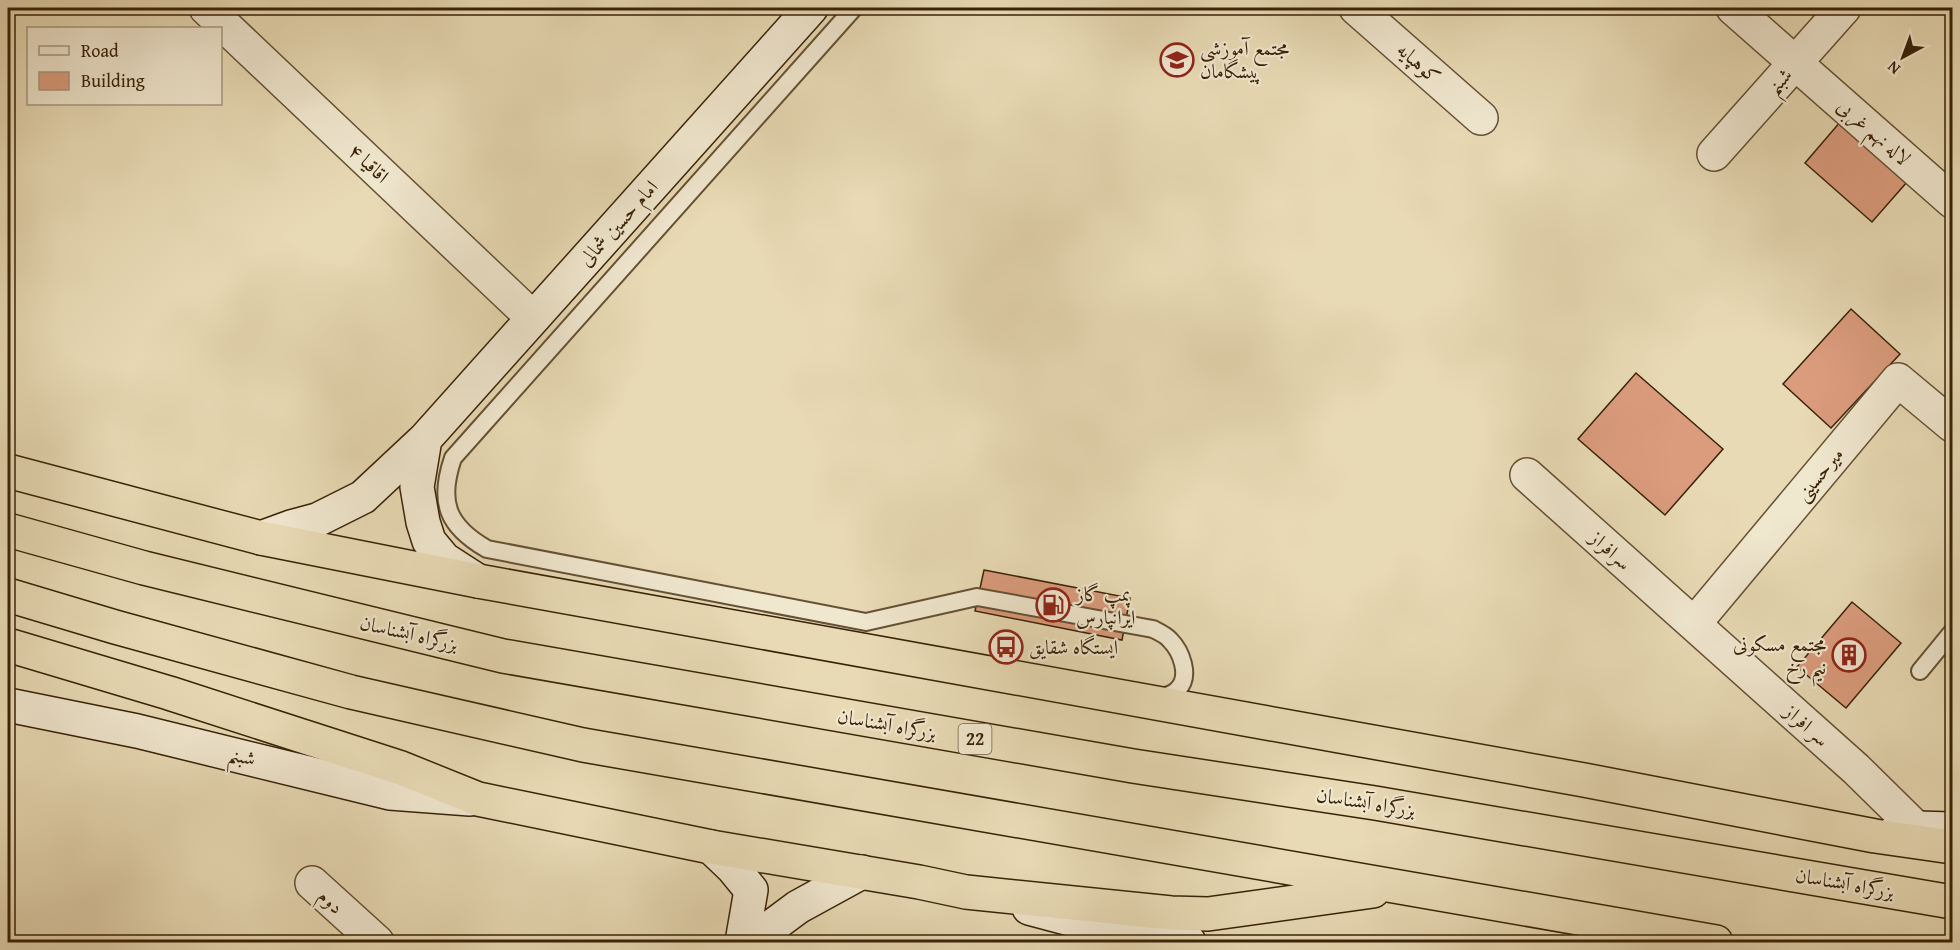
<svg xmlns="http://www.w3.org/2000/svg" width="1960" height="950" font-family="'Gentium Book Plus',Amiri,serif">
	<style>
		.building { fill: #db9c7d; stroke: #392308; stroke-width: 1.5 }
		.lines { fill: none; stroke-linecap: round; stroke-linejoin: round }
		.lane-casing { stroke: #655133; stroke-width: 20 }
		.street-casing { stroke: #655133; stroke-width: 36 }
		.secondary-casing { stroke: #392308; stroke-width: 36 }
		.highway-casing { stroke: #392308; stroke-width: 36 }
		.lane { stroke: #f0e7cf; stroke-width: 16 }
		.street { stroke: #f0e7cf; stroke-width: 33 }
		.secondary { stroke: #f0e7cf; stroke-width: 33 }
		.highway { stroke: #e8dab5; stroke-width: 33 }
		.labels { text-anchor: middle; stroke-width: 4.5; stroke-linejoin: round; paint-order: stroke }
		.shield { fill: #f0e7cf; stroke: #705e44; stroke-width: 1.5 }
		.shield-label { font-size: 18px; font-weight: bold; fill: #392308 }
		.poi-label { font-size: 20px; fill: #392308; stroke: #f0e7cf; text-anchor: start }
		.street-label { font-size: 20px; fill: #392308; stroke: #f0e7cf }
	</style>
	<rect width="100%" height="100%" fill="#e8dab5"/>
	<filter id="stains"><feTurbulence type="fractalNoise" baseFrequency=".00333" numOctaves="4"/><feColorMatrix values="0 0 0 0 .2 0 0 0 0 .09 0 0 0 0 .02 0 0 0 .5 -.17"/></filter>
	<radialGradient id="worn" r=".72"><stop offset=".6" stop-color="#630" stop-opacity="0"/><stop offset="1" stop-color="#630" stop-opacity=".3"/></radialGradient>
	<path class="building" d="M1847,114L1914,174L1872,222L1805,163Z
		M1851,309L1900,354L1831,428L1783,384Z
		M1636,373L1723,449L1665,515L1578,439Z
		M984,570L1130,598L1122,640L975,611Z
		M1852,602L1901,643L1846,708L1797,667Z"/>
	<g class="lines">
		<defs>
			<path id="lane" d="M854,8L453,458C438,502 447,526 487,549L866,622L977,597L1153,629C1159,632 1166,635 1170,640C1181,651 1191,676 1178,689C1173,695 1163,697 1156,699
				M1920,671L1952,632"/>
			<path id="street" d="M206,8L533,318
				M1356,8L1481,118
				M1733,8L1952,201
				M1714,154L1844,8
				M1527,475L1856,769L1916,828
				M1694,624L1898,380L1952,425
				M312,883L377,942"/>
			<path id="secondary" d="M425,439L417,487L423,522L429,541L444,559L478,581
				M261,538L291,527L317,520L363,497L425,439L811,8
				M8,705L137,731L390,793L470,799
				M1895,832L1916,828L1952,829
				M711,847L733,868L751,890L742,942
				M1029,908L1089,924L1189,942
				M745,942L771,927L798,907L862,872"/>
			<path id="highway" d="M8,471L261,538L478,581L1584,780L1875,836L1952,847
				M8,530L144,568L503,656L1133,766L1375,803L1952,902
				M8,595L115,627L351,692L583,745L1716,942
				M8,645L169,693L401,768L478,799L711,847L919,882L966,892L1171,913L1208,914L1373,891"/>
		</defs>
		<use href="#lane" class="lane-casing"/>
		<use href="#street" class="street-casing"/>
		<use href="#secondary" class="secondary-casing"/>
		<use href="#highway" class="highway-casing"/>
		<use href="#lane" class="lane"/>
		<use href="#street" class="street"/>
		<use href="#secondary" class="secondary"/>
		<use href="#highway" class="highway"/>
	</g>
	<defs>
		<symbol id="school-ring" viewBox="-11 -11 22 22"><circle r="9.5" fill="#f0e7cf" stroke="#8f2418" stroke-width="1.5"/><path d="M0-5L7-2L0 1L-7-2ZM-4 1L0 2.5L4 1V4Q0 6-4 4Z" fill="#8f2418"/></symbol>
		<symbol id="fuel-ring" viewBox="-11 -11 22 22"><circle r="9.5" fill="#f0e7cf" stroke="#8f2418" stroke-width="1.5"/><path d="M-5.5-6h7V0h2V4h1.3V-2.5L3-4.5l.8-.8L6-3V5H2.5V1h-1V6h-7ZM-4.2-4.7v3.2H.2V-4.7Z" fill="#8f2418"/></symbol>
		<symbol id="bus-ring" viewBox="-11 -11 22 22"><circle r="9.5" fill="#f0e7cf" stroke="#8f2418" stroke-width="1.5"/><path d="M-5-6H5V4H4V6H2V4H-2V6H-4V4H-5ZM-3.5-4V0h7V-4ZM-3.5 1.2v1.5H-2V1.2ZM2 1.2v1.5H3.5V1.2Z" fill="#8f2418"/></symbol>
		<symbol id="building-ring" viewBox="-11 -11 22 22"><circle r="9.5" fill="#f0e7cf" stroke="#8f2418" stroke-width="1.5"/><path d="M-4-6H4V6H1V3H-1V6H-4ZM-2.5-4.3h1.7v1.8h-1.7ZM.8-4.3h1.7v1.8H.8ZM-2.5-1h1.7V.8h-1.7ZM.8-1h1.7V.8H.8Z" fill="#8f2418"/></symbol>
	</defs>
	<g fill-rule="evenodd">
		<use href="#school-ring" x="1158" y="41" width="38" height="38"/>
		<use href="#fuel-ring" x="1034" y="586" width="38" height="38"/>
		<use href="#bus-ring" x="987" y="628" width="38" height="38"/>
		<use href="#building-ring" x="1830" y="636" width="38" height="38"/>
	</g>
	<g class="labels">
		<rect class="shield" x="958.5" y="724" width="33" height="30" rx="4.5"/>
		<g class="shield-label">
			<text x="975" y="745">22</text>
		</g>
		<g class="poi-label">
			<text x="1200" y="55">مجتمع آموزشی<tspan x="1200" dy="23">پیشگامان</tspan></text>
			<text x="1076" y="601">پمپ گاز<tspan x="1076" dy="23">ایرانپارس</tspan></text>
			<text x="1826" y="651" text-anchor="end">مجتمع مسکونی<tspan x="1826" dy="23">نیم رخ</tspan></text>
			<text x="1029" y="654">ایستگاه شقایق</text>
		</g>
		<g class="street-label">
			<text transform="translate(1419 63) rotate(42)" y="7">کوهپایه</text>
			<text transform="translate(1779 81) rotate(-48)" y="7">شبنم</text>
			<text transform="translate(1874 132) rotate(41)" y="7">لاله نهم غربی</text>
			<text transform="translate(369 163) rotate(43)" y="7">اقاقیا ۴</text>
			<text transform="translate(618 223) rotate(-48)" y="7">امام حسین شمالی</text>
			<text transform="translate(1819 474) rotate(-50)" y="7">میرحسینی</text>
			<text transform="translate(1611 550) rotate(42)" y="7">سرافراز</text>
			<text transform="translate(409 633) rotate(13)" y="7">بزرگراه آبشناسان</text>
			<text transform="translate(887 724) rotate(10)" y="7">بزرگراه آبشناسان</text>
			<text transform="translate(1807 725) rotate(42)" y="7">سر افراز</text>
			<text transform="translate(242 756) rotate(13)" y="7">شبنم</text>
			<text transform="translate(1366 802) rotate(9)" y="7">بزرگراه آبشناسان</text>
			<text transform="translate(1845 883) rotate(10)" y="7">بزرگراه آبشناسان</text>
			<text transform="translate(331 901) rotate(42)" y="7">دوم</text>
		</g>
	</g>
	<rect width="1960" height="950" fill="none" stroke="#e8dab5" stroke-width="30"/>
	<rect x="9" y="9" width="1942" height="932" fill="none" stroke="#392308" stroke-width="3"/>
	<rect x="15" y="15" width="1930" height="920" fill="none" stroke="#392308" stroke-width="1.5"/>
	<rect x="27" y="27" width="195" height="78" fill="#f0e7cf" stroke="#a7997f" stroke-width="1.5"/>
	<rect x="39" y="46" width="30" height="9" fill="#f0e7cf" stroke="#a7997f" stroke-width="1.5"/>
	<text x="81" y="57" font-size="18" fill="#392308">Road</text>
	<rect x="39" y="72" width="30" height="18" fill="#db9c7d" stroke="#a7997f" stroke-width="1.5"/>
	<text x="81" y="87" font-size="18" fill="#392308">Building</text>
	<g transform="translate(1903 57) rotate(221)" stroke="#f0e7cf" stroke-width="4.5" paint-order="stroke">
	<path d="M0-4.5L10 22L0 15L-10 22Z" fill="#392308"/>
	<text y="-9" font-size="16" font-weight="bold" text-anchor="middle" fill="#392308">N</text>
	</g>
	<rect width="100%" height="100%" filter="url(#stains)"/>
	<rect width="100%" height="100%" fill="url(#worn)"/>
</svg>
